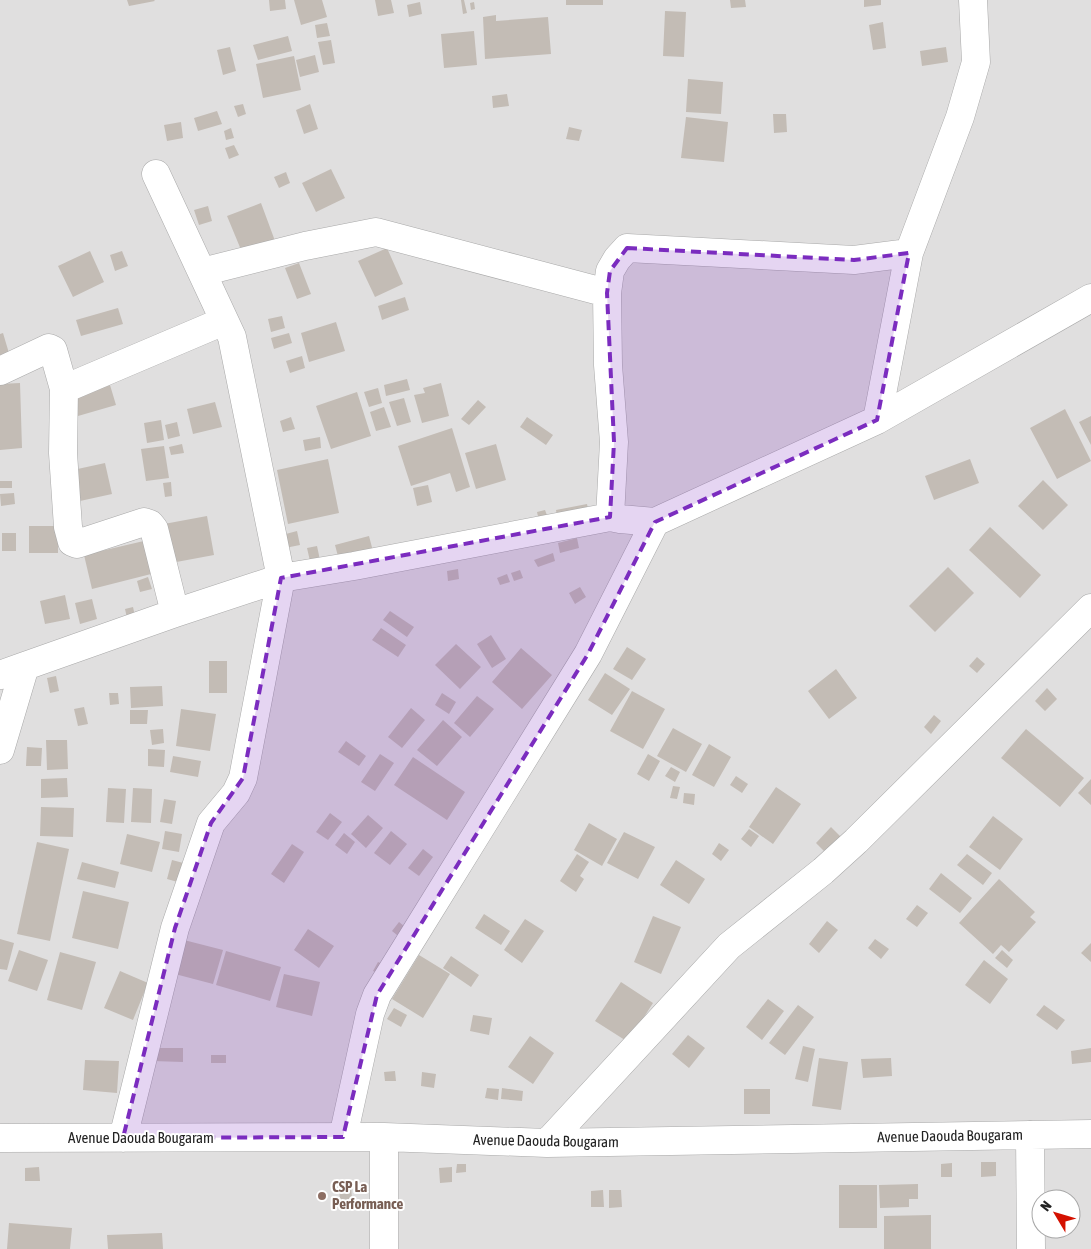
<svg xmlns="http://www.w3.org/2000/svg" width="1091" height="1249" font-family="'Asap Condensed',sans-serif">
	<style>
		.residential { fill: #e0dfdf; fill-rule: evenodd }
		.building { fill: #c3bcb5 }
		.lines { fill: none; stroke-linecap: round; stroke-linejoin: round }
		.minor-casing { stroke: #a9a9a9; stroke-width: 29 }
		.minor { stroke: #fff; stroke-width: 28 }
		.marked { fill: #7b2cbf; fill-opacity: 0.2; stroke: #7b2cbf; stroke-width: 4; stroke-dasharray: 10 6; stroke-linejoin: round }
		.education-dot { fill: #8d6e63; stroke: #fff; stroke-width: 2 }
		.labels { text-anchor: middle; stroke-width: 4; stroke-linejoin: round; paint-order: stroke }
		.street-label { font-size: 15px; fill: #222; stroke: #fff }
		.education-label { font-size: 15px; font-weight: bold; fill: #785e54; stroke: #fff; text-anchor: start }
	</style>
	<rect width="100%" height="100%" fill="#f2f0e9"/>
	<path class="residential" d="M0,0H1091V1249H0ZM1041,1199H1071V1229H1041Z"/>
	<path class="building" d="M127,0H154L155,1L129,6Z
		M269,0H285L286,9L270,11Z
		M294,0H322L327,17L301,25Z
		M375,0H391L394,13L378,16Z
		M461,0H464L467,13L463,14Z
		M566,0H603V5H566Z
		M730,0H745L746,7L731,8Z
		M864,0H881V5L864,7Z
		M420,2L422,14L409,17L407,5Z
		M474,2L475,9L471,10L470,3Z
		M665,11L686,12L684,57L663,56Z
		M496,15V21L548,17L551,54L485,59L483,17Z
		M883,22L886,48L873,50L869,25Z
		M327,23L330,36L317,38L315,25Z
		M474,31L477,65L444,68L441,34Z
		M288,36L292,51L258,60L253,45Z
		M331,40L335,63L323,65L318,42Z
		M230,47L236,71L223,75L217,50Z
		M946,47L948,62L922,66L920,51Z
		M315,55L319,72L300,77L296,60Z
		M294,56L301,90L263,98L256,64Z
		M688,79L723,82L721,114L686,112Z
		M507,94L509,106L493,108L492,96Z
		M243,104L246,114L238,117L234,106Z
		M310,104L318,129L304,134L296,110Z
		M217,111L222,124L198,131L194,118Z
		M773,114H786L787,132L774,133Z
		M686,117L728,122L724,162L681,158Z
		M181,122L183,138L167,141L164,125Z
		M569,127L582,130L579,141L566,139Z
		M231,128L234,138L226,140L224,131Z
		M234,145L239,155L229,159L225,148Z
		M331,169L345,198L316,212L302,183Z
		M286,172L290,183L279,188L274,177Z
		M261,203L278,249L244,257L227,216Z
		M208,206L212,221L199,225L194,210Z
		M387,248L403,284L375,297L358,261Z
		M90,251L104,282L73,297L58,266Z
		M122,251L128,266L115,271L110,255Z
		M299,263L311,294L297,299L285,268Z
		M405,297L409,310L382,320L378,306Z
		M118,308L123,324L81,336L76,320Z
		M282,316L285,328L271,332L268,319Z
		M336,322L345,351L309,362L301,333Z
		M3,333L11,360L0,363V334Z
		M289,333L292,343L274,349L271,338Z
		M302,356L305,368L290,373L286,361Z
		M407,379L410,390L386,396L384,385Z
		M20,383L22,448L0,450V384Z
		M441,383L449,416L422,423L414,395L425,393L423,388Z
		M110,385L116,405L78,416L72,397Z
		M378,388L382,403L369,407L364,392Z
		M357,392L371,436L331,449L316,406Z
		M404,398L411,422L397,426L389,402Z
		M478,400L486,407L469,425L461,419Z
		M215,402L222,427L193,434L187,409Z
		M384,407L391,427L376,431L370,412Z
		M1065,409L1091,461L1057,479L1030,428Z
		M1091,416V445L1079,422Z
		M291,417L295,429L283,432L280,421Z
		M527,417L553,435L546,445L520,427Z
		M161,420L164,440L147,443L144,423Z
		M177,422L180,436L168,439L165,425Z
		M452,428L470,487L456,492L450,473L411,486L398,446Z
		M320,437L321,448L305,451L303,440Z
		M182,444L184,453L171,455L169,447Z
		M496,444L506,480L476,489L465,453Z
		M164,446L169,478L146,481L141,449Z
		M328,459L339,513L288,524L277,470Z
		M970,459L979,483L934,500L925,476Z
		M105,463L112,494L80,501L73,470Z
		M1043,480L1068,505L1043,530L1018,506Z
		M0,481H12V488H0Z
		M171,482L172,496L165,497L163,483Z
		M428,485L432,502L417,506L413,488Z
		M14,493L15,504L1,506L0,494Z
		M587,504L589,514L558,521L556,510Z
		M545,510L548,518L539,521L537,512Z
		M207,516L214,555L171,563L164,524Z
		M29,526H58V553H29Z
		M990,527L1041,575L1020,598L969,550Z
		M297,531L300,545L285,548L282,535Z
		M2,533H16V551H2Z
		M369,536L374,555L340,564L335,545Z
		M577,538L579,548L560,553L558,543Z
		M148,540L155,573L92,589L84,555Z
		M317,546L320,560L310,561L307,548Z
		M553,553L555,561L538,567L534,560Z
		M948,567L974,593L935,632L909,606Z
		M458,569L459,579L448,581L447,571Z
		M520,570L523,578L514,581L511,573Z
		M507,574L510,582L500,585L497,578Z
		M148,577L152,589L140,592L137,581Z
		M580,587L586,597L575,604L569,593Z
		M65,595L70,619L45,624L40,601Z
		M92,599L97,619L80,624L75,603Z
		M133,607L135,616L127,618L125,609Z
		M390,611L414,627L407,637L383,620Z
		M381,628L406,645L398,657L372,640Z
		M491,635L506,659L492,668L477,644Z
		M456,644L481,667L460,689L435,665Z
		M627,647L646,659L632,680L613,669Z
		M521,648L552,675L522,709L492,682Z
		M977,657L985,664L977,673L969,666Z
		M209,661H227V693H209Z
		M836,669L857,698L829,719L808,691Z
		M605,673L630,689L612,715L588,700Z
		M56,676L59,691L50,693L47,678Z
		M162,686L163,706L131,708L130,687Z
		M1047,688L1057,699L1045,711L1035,701Z
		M632,691L665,709L643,749L610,731Z
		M109,693H118L119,704L110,705Z
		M442,693L456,702L449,714L435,705Z
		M477,696L494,709L470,737L454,723Z
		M84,707L88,724L78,726L74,709Z
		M411,708L425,720L402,748L388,737Z
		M181,709L216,714L210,751L176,746Z
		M130,710H148L147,724H130Z
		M934,715L941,721L931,734L924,727Z
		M443,720L462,737L437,766L417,750Z
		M673,728L702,744L686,772L657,756Z
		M163,729L164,743L152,745L150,730Z
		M1026,729L1084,778L1060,807L1001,758Z
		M46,740H67L68,769L47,770Z
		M346,741L366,756L359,766L338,752Z
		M709,744L731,757L714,787L692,775Z
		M27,747L42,748L41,766H26Z
		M148,749L165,750L164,767L148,766Z
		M380,754L394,763L375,791L361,782Z
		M648,754L660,761L649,781L637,774Z
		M173,756L201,761L198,777L170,772Z
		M413,757L465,792L447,820L394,785Z
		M671,767L680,772L675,782L665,776Z
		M736,776L748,784L742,793L730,785Z
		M67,778L68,797L41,798V779Z
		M1091,779V805L1078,793Z
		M673,786L680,787L677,799L670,798Z
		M776,787L801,804L773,844L749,827Z
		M108,788L126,789L124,823L106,822Z
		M133,788L152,789L151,823L131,822Z
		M684,793L695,794L694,805L683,803Z
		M164,799L176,801L172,824L160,822Z
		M41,807L74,808L73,837L40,836Z
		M330,813L342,822L328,840L316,832Z
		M368,815L383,828L366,848L351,834Z
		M993,816L1023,839L1000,870L969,847Z
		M589,823L617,839L602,866L574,850Z
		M831,827L843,839L827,854L816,843Z
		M749,829L759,836L751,847L741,839Z
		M165,831L182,834L179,852L162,849Z
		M391,831L407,844L390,865L374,853Z
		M624,832L655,847L638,879L607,863Z
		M344,833L355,842L347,854L335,845Z
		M127,834L160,842L152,872L120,864Z
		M37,842L69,849L50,941L17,934Z
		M719,843L729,850L721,861L712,854Z
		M292,844L304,852L284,883L271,874Z
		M423,849L433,857L419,876L408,868Z
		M577,854L589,862L580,876L584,879L576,892L560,881Z
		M967,854L992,873L983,885L957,865Z
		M172,860L191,865L185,884L167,879Z
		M676,860L705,879L689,904L660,885Z
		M82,862L119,872L115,888L77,879Z
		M941,873L972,898L960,913L929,889Z
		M999,879L1035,912L1030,917L1036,922L1009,952L1001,945L993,954L959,923Z
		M83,891L129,902L118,949L72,938Z
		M917,905L928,913L917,927L906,919Z
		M484,914L510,931L501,945L475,928Z
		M653,916L681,927L661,974L634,962Z
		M525,919L544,931L522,963L504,950Z
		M827,921L838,930L819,953L809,944Z
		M399,922L409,930L402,939L392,931Z
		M308,929L334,946L319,968L294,950Z
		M0,939L14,943L7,970L0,969Z
		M875,939L889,949L881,959L868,948Z
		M184,940L223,950L213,984L175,974Z
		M1091,943V962L1081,953Z
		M19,950L48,960L37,991L8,981Z
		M1002,950L1013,960L1007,968L995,958Z
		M226,951L281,967L270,1001L216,985Z
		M60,952L96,962L82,1010L47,1000Z
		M419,955L450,974L423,1018L392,999Z
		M451,956L479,975L471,987L443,968Z
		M984,960L1008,979L990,1004L965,985Z
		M378,962L385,965L380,974L373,971Z
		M120,971L148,983L133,1020L104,1008Z
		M284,974L320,982L312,1016L276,1007Z
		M621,982L653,1003L628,1042L595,1021Z
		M768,999L784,1011L762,1040L746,1027Z
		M798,1005L814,1017L785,1055L769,1043Z
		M1044,1005L1065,1020L1057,1030L1036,1015Z
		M394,1008L407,1015L401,1027L387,1019Z
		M473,1015L492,1018L489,1035L470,1031Z
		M688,1035L705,1048L689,1068L672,1054Z
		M530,1036L554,1053L533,1084L508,1067Z
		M803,1046L815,1049L808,1082L795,1079Z
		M152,1048H183V1062L152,1061Z
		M1091,1048V1062L1072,1064L1071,1051Z
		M211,1055H226V1063H211Z
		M819,1058L848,1062L841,1110L812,1106Z
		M891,1058L892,1076L863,1078L861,1059Z
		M85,1060L119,1061L117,1093L83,1090Z
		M395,1071L396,1081H385L384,1072Z
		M422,1072L436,1074L434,1088L421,1086Z
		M487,1088L499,1089L498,1100L485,1098Z
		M502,1088L523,1091L522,1101L501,1099Z
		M744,1089H770V1114H744Z
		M981,1162H996V1176L981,1177Z
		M952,1163V1177H941V1164Z
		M457,1164H466V1172L456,1173Z
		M39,1167L40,1181H25V1168Z
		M452,1167V1182L440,1183L439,1168Z
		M918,1184V1199H909V1207L880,1208L879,1185Z
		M351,1185L352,1200L340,1201L339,1186Z
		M839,1185H877V1228H839Z
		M603,1190L604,1207H591V1191Z
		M609,1190H621L622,1207L609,1208Z
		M931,1215V1249H884V1216Z
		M9,1223L72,1228L70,1249H7Z
		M162,1233L163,1249H108L107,1235Z"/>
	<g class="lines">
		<defs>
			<path id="minor" d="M156,174L232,337L281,578L354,566L610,517L620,519L655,522
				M202,272L305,246L376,232L607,293
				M0,371L49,348L53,350L64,389
				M877,420L909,253
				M610,517L614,442L608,365L607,293L610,271L617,259L627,248L854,260L909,253L960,117L976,62L973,0
				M175,613L154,529L150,524L144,522L77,544L72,542L68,527L63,453L64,389L224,321
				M25,666L175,613L281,578L243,778L236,793L211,823L175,928L123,1138
				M0,675L25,666L0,750
				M1030,1135L1031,1249
				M343,1137L370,1014L377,995L588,654L655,522L877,420L1091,298
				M384,1137V1249
				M0,1138L384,1137L547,1143L1091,1134
				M547,1143L729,946L823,871L856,841L1091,608"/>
		</defs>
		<use href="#minor" class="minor-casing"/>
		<use href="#minor" class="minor"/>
	</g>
	<path class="marked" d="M627,248L854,260L909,253L877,420L655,522L588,654L377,995L343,1137L123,1138L175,928L211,823L243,778L281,578L610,517L614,442L607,293L610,271Z"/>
	<circle class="education-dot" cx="322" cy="1196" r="5"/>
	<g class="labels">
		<g class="street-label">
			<text transform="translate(950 1136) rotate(-1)" y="5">Avenue Daouda Bougaram</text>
			<text x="141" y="1143">Avenue Daouda Bougaram</text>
			<text transform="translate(546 1141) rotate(1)" y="5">Avenue Daouda Bougaram</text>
		</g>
		<g class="education-label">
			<text x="332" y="1192">CSP La<tspan x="332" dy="17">Performance</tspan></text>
		</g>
	</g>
	<g transform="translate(1056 1214) rotate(308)"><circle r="24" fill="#ffffff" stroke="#a7a7a7"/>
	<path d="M0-4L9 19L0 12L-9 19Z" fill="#d41100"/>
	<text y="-8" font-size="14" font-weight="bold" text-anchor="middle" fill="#222222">N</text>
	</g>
</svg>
